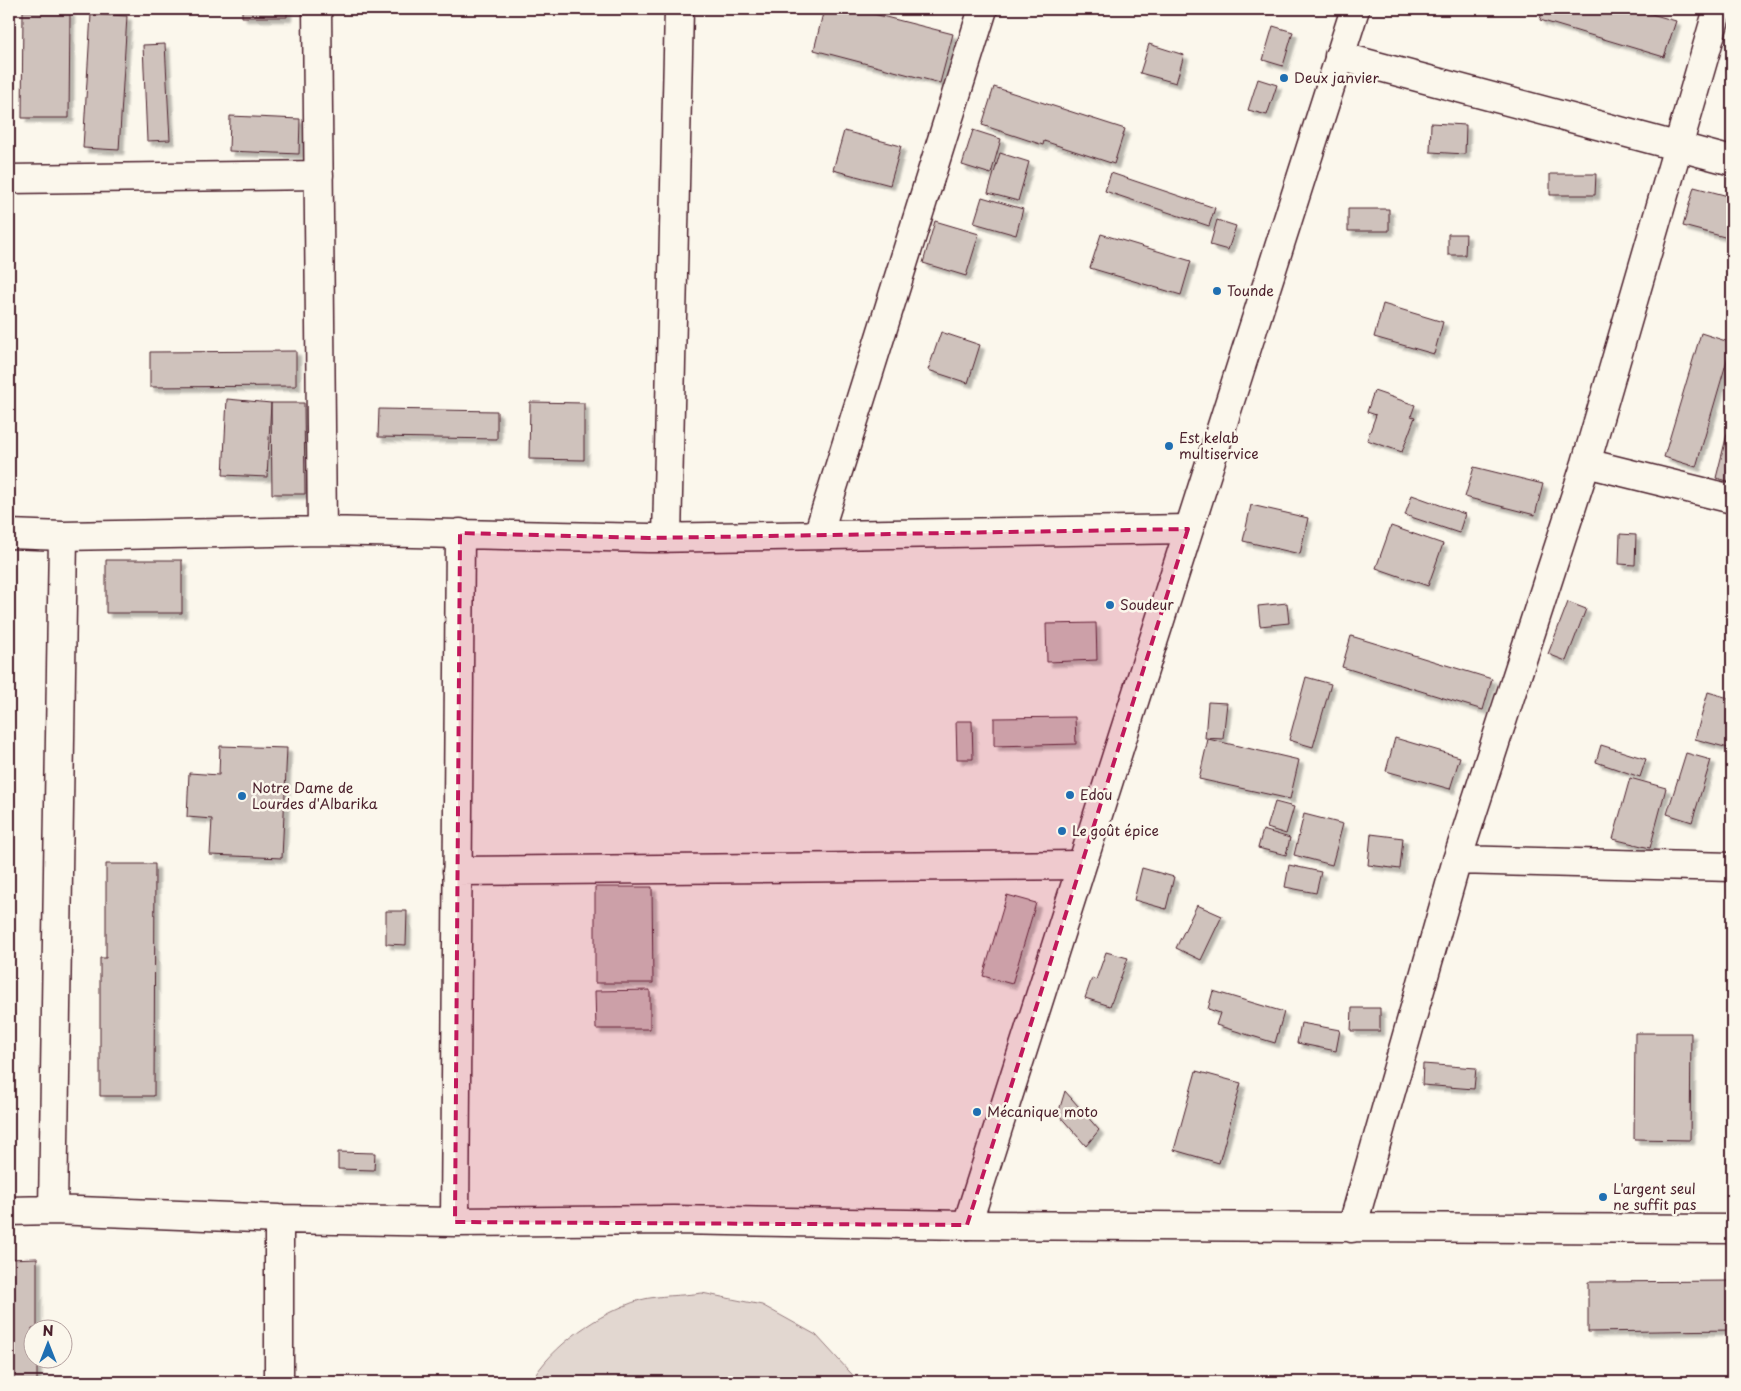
<svg xmlns="http://www.w3.org/2000/svg" width="1741" height="1391" font-family="'Playpen Sans',sans-serif">
	<style>
		.green { fill: #e2d7d0; stroke: #967b7e }
		.building { fill: #cfc2bc; stroke: #4a1f2b; filter: url(#shadow) }
		.lines { fill: none; stroke-linecap: round; stroke-linejoin: round }
		.street-casing { stroke: #4a1f2b; stroke-width: 31 }
		.secondary-casing { stroke: #4a1f2b; stroke-width: 31 }
		.street { stroke: #fbf7ec; stroke-width: 28 }
		.secondary { stroke: #fbf7ec; stroke-width: 28 }
		.marked { fill: #c2185b; fill-opacity: 0.2; stroke: #c2185b; stroke-width: 4; stroke-dasharray: 10 6; stroke-linejoin: round }
		.poi-dot { fill: #1f6fb2; stroke: #fbf7ec; stroke-width: 2 }
		.labels { text-anchor: middle; stroke-width: 5; stroke-linejoin: round; paint-order: stroke }
		.poi-label { font-size: 14px; fill: #4a1f2b; stroke: #fbf7ec; text-anchor: start }
	</style>
	<defs>
		<filter id="shadow"><feDropShadow dx="4.5" dy="4.5" stdDeviation="1" flood-color="#0004"/></filter>
	</defs>
	<rect width="100%" height="100%" fill="#fbf7ec"/>
	<filter id="ink" filterUnits="userSpaceOnUse"><feTurbulence type="fractalNoise" baseFrequency=".02" numOctaves="2"/><feDisplacementMap in="SourceGraphic" scale="10" xChannelSelector="R" yChannelSelector="G"/><feConvolveMatrix kernelMatrix="1 2 1 2 8 2 1 2 1" color-interpolation-filters="sRGB"/></filter>
	<g filter="url(#ink)">
		<path class="green" d="M702,1293L762,1305L816,1335L859,1382H531C552,1345 599,1313 640,1300C659,1295 682,1296 702,1293Z"/>
		<path class="building" d="M242,9H287V17H242Z
			M824,9H854L953,34L940,83L814,50Z
			M1532,9H1634L1676,21L1664,57L1540,20L1542,12Z
			M23,11L70,12L69,118H22Z
			M91,14L127,16L119,150L83,148Z
			M1273,26L1293,32L1283,66L1263,60Z
			M165,44L170,140L147,141L143,45Z
			M1149,44L1184,55L1176,83L1140,73Z
			M1258,79L1277,85L1267,115L1248,110Z
			M994,87L1125,129L1114,164L1044,141L1043,145L982,125Z
			M230,116L300,119L299,154L229,151Z
			M1431,123L1466,125L1465,154L1430,152Z
			M973,130L1001,139L991,174L962,165Z
			M844,131L901,146L890,185L833,170Z
			M1000,153L1029,162L1018,201L988,193Z
			M1111,173L1215,208L1209,226L1105,191Z
			M1550,174H1596L1595,195H1550Z
			M1694,187L1732,197V239L1683,226Z
			M982,197L1023,209L1016,235L974,223Z
			M1348,209H1389V231H1348Z
			M1217,220L1236,226L1228,250L1210,245Z
			M935,221L979,234L966,276L923,263Z
			M1101,234L1191,261L1181,295L1090,268Z
			M1448,234H1466L1465,255H1448Z
			M1383,304L1443,322L1434,354L1374,337Z
			M941,332L980,345L968,383L928,370Z
			M1701,333L1732,343L1696,467L1664,457Z
			M296,351V386L150,387V352Z
			M1374,391L1415,405L1411,416L1415,417L1402,452L1367,440L1376,415L1367,412Z
			M227,399L271,403L267,477L223,475Z
			M530,402L584,403V460L529,459Z
			M271,403H304L305,494H272Z
			M379,409L497,411V439L378,437Z
			M1732,414V482L1716,478Z
			M1474,467L1543,484L1535,515L1465,497Z
			M1412,495L1465,514L1459,533L1405,515Z
			M1251,505L1308,518L1300,554L1243,541Z
			M1391,526L1443,544L1428,586L1376,568Z
			M1620,534L1636,535L1635,565L1619,564Z
			M106,560H182V613H106Z
			M1568,602L1586,609L1566,661L1548,654Z
			M1287,603L1289,623L1260,626L1258,606Z
			M1096,623L1097,660L1047,662L1046,624Z
			M1351,636L1492,679L1483,710L1342,667Z
			M1306,677L1331,684L1313,747L1289,740Z
			M1708,692L1732,699V749L1695,739Z
			M1208,702L1227,703L1223,739L1205,738Z
			M1075,717L1076,744L994,746V718Z
			M956,721H972L973,759H957Z
			M1395,738L1460,757L1450,789L1386,771Z
			M1208,739L1299,760L1290,799L1199,779Z
			M1601,745L1646,759L1640,777L1596,762Z
			M220,746L287,748L282,858L210,855L212,819L187,817L189,773L219,775Z
			M1686,753L1711,760L1692,822L1667,814Z
			M1630,778L1666,788L1650,848L1613,839Z
			M1275,802L1294,807L1286,834L1267,828Z
			M1304,814L1343,824L1332,865L1294,855Z
			M1263,830L1290,838L1286,855L1258,848Z
			M1371,834L1403,838L1400,869L1368,865Z
			M106,864H155L154,1096H100V958H106Z
			M1289,865L1321,872L1316,893L1285,887Z
			M1142,868L1174,877L1166,909L1134,900Z
			M595,887H652L653,983H595Z
			M1007,895L1036,903L1012,984L983,976Z
			M1197,905L1222,916L1201,960L1176,948Z
			M386,911H407L406,945L386,944Z
			M1106,952L1128,958L1110,1006L1085,998L1092,978L1096,980Z
			M650,990V1029H596L595,991Z
			M1213,991L1284,1012L1275,1043L1216,1025L1220,1013L1208,1009Z
			M1352,1008H1380V1031H1351Z
			M1301,1023L1340,1030L1336,1051L1297,1043Z
			M1635,1033H1691L1690,1140L1634,1139Z
			M1423,1064L1476,1068L1474,1089L1422,1085Z
			M1196,1071L1241,1083L1219,1163L1174,1150Z
			M1065,1091L1099,1130L1086,1146L1058,1114Z
			M338,1152L375,1153L374,1170L338,1169Z
			M37,1258V1328H32V1358H37V1382H9V1259Z
			M1732,1281V1330L1588,1332V1282Z"/>
		<g class="lines">
			<defs>
				<path id="street" d="M317,9L322,531
					M1339,56L1732,161
					M9,179L319,175
					M1586,463L1732,499
					M9,534L63,536L322,531L649,538L1188,529
					M818,535L983,9
					M667,538L679,9
					M1457,860L1732,867
					M457,871L1080,865
					M53,1210L63,536
					M9,1211L53,1210L279,1219L455,1222L674,1220L967,1225L1732,1229
					M279,1219V1382
					M455,1222L460,533
					M1352,1228L1457,860L1586,463L1718,9"/>
				<path id="secondary" d="M967,1225L1355,9"/>
			</defs>
			<use href="#street" class="street-casing"/>
			<use href="#secondary" class="secondary-casing"/>
			<use href="#street" class="street"/>
			<use href="#secondary" class="secondary"/>
		</g>
	</g>
	<path class="marked" d="M1188,529L967,1225L455,1222L460,533L649,538Z"/>
	<g class="poi-dot">
		<circle cx="1284" cy="78" r="5"/>
		<circle cx="1217" cy="291" r="5"/>
		<circle cx="1169" cy="446" r="5"/>
		<circle cx="1110" cy="605" r="5"/>
		<circle cx="1070" cy="795" r="5"/>
		<circle cx="242" cy="796" r="5"/>
		<circle cx="1062" cy="831" r="5"/>
		<circle cx="977" cy="1112" r="5"/>
		<circle cx="1603" cy="1197" r="5"/>
	</g>
	<g class="labels">
		<g class="poi-label">
			<text x="1294" y="83">Deux janvier</text>
			<text x="1227" y="296">Tounde</text>
			<text x="1179" y="443">Est kelab<tspan x="1179" dy="16">multiservice</tspan></text>
			<text x="1120" y="610">Soudeur</text>
			<text x="252" y="793">Notre Dame de<tspan x="252" dy="16">Lourdes d'Albarika</tspan></text>
			<text x="1080" y="800">Edou</text>
			<text x="1072" y="836">Le goût épice</text>
			<text x="987" y="1117">Mécanique moto</text>
			<text x="1613" y="1194">L'argent seul<tspan x="1613" dy="16">ne suffit pas</tspan></text>
		</g>
	</g>
	<rect width="1741" height="1391" fill="none" stroke="#fbf7ec" stroke-width="30"/>
	<rect x="15" y="15" width="1711" height="1361" fill="none" stroke="#4a1f2b" stroke-width="2" filter="url(#ink)"/>
	<g transform="translate(48 1344)"><circle r="24" fill="#fbf7ec" stroke="#b4a19f"/>
	<path d="M0-4L9 19L0 12L-9 19Z" fill="#1f6fb2"/>
	<text y="-8" font-size="14" font-weight="bold" text-anchor="middle" fill="#4a1f2b">N</text>
	</g>
</svg>
